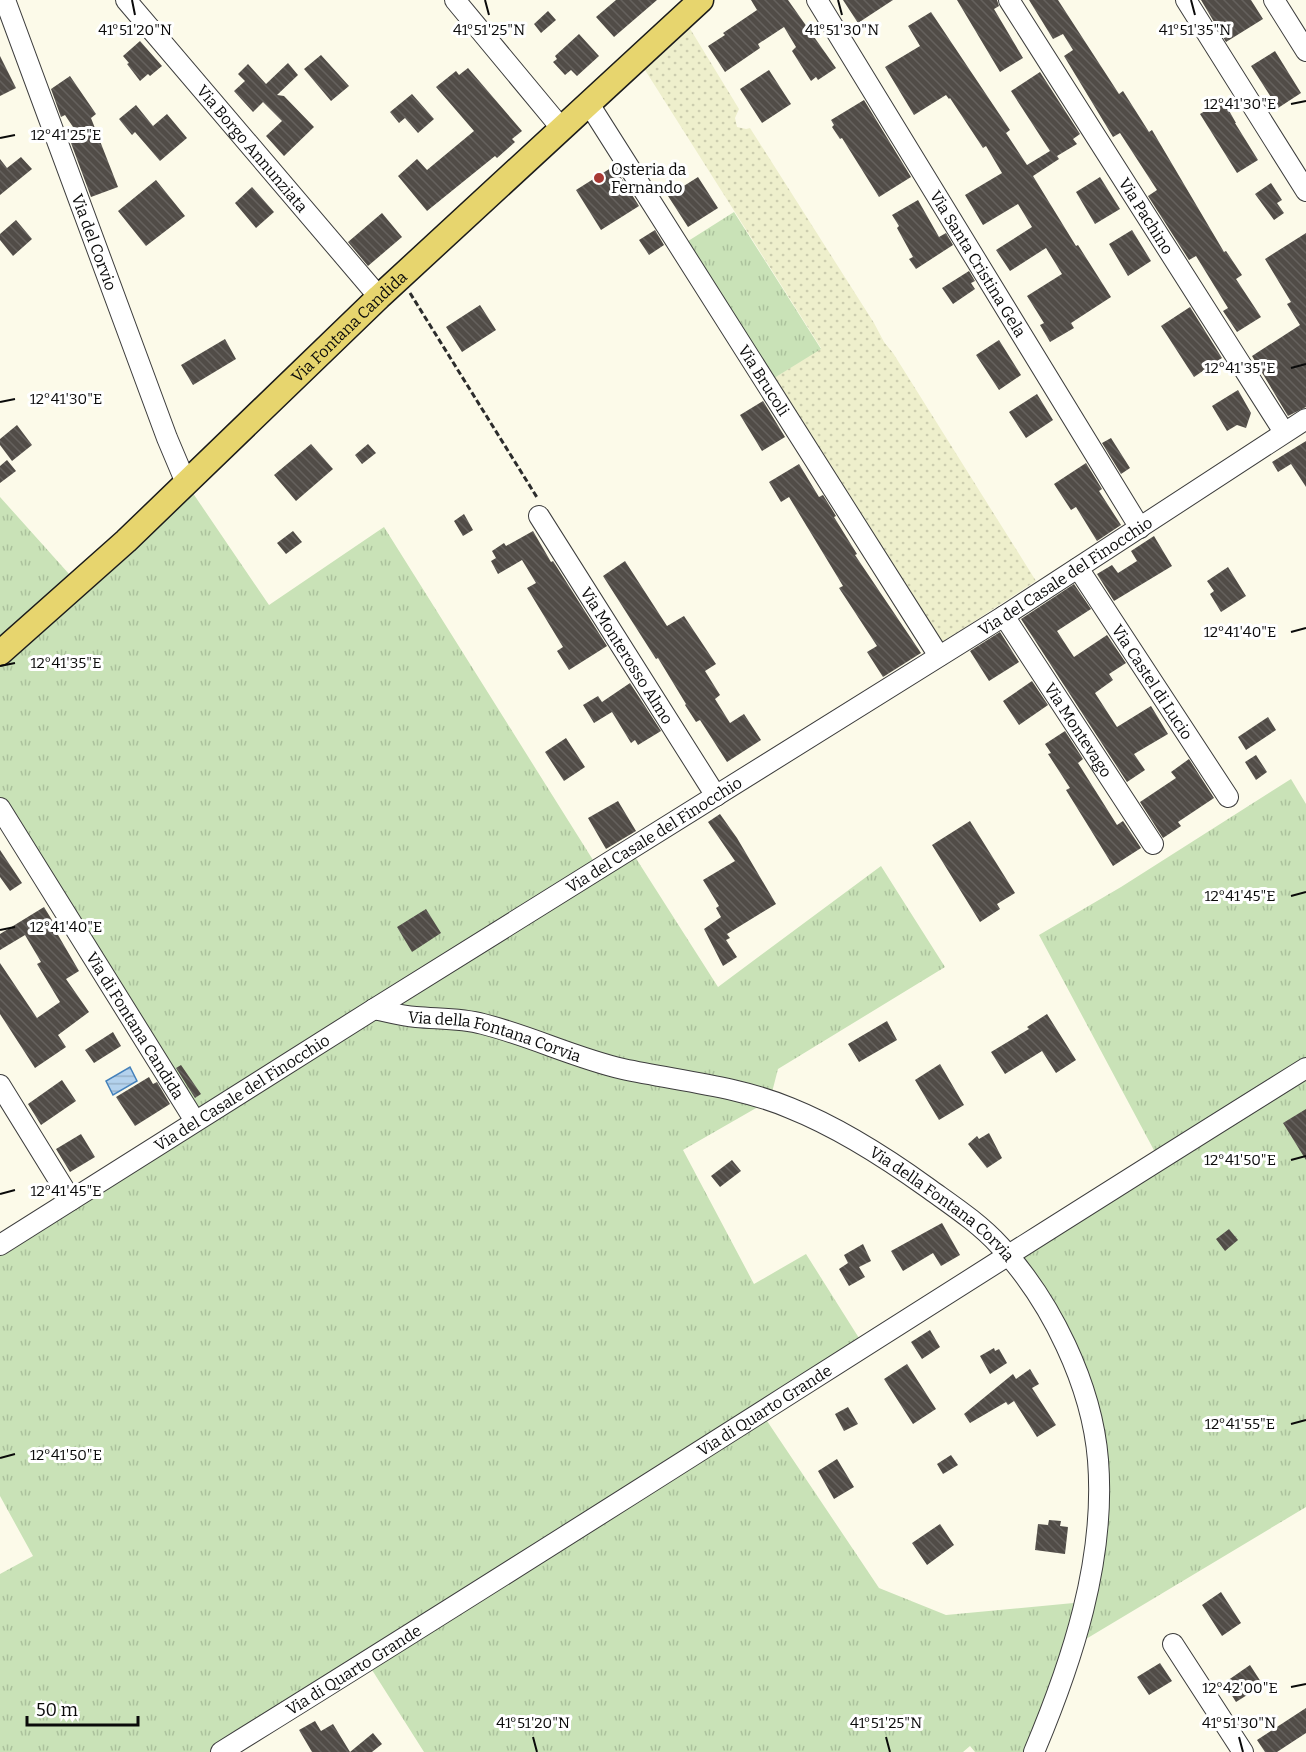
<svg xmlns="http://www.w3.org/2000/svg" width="1306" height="1752" font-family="Bitter,serif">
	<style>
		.farmland { fill: url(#farmland-dots) }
		.grass { fill: url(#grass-tufts) }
		.water { fill: url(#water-rules); stroke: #4481bb; stroke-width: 1.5 }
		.building { fill: url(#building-back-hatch) }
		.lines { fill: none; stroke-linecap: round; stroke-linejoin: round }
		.minor-casing { stroke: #3d3d3d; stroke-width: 22 }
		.major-casing { stroke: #1b1b1b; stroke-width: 27 }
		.path { stroke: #2c2c2c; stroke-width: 3; stroke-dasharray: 6 3; stroke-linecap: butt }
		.minor { stroke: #fff; stroke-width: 20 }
		.major { stroke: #e7d56e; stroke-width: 24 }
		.ticks { fill: none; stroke: #0a0a0a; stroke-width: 2 }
		.poi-dot { fill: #a73934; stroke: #fff; stroke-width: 2 }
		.labels { text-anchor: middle; stroke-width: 6; stroke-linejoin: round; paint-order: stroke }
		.street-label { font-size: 16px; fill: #0a0a0a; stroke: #fff }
		.poi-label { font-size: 16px; fill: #0a0a0a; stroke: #fff; text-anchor: start }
		.ticks-label { font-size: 15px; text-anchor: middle; fill: #0a0a0a; stroke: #fff; stroke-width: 6; stroke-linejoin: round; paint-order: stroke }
	</style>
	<defs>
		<pattern id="farmland-dots" width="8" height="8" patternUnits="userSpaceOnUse" patternTransform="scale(1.5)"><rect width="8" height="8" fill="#eeefcc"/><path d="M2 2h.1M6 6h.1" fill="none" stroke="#cbccae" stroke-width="1.8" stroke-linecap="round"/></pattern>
		<pattern id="grass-tufts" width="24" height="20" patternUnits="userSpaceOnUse" patternTransform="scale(1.5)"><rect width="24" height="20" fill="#c9e2b7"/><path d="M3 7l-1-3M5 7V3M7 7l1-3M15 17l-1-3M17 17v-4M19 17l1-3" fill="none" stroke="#abc19c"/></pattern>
		<pattern id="water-rules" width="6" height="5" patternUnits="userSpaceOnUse" patternTransform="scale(1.5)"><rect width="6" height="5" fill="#b4d2ed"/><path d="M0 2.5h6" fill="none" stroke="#99b3ca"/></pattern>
		<pattern id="building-back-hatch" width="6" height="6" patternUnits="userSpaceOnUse" patternTransform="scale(1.5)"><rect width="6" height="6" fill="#514c47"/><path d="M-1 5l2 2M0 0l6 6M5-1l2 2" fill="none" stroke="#65615d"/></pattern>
	</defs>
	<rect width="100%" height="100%" fill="#fcfae9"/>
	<path class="farmland" d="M689,27L739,109L735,118L737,127L746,129L750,128L874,323L884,342L893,353L1036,581L941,643L771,380L821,348L645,70Z"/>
	<path class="grass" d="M734,212L821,349L771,380L685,243Z
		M186,483L269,605L384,527L598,868L630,849L718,987L881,866L945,967L778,1069L770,1100L683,1150L754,1284L806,1254L864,1346L761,1412L879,1588L946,1615L1084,1602L1033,1752H975L970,1746L963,1752H424L367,1662L234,1752H0V1574L33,1556L0,1496V1245L195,1121L0,808V497L78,584Z
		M1291,779L1306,804V1059L1156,1154L1039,935L1121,887Z
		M1306,1076V1507L1086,1639L1100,1570L1106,1519L1109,1474L1104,1434L1076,1342L1023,1263L1022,1256Z"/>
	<path class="water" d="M130,1067L137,1081L113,1095L106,1081Z"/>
	<path class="building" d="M616,0H657L614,37L596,17Z
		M751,0H788L836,68L818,80L816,77L811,81L792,51L796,47L784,27L758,44L760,48L725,72L708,46L725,35L723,33L757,10Z
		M843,0H893L858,23Z
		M957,0H997L999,6L994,9L1023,58L1000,72Z
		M1029,0H1058L1119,94L1123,91L1149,132L1152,130L1224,252L1226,251L1242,275L1236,279L1261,317L1237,332L1223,311L1228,308L1196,256L1189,260L1148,196L1157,190L1120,133L1113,137L1064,56L1073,50L1063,34L1053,39Z
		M1201,0H1251L1263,19L1226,42Z
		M548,11L556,20L541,33L534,24Z
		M931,12L1010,130L1006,133L1027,165L1050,151L1011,91L1040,72L1080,134L1073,139L1077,144L1057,156L1059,159L1033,176L1076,246L1078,245L1111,297L1071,323L1074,328L1050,342L1040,325L1044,323L1027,296L1062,274L1046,248L1010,271L996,250L1032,227L1018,204L983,225L965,195L1002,173L986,146L983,148L950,98L949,99L946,95L914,115L885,67L920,46L908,26Z
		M579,34L599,56L577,76L571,70L565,75L553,62L557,59L555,56Z
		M140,41L162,66L150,76L148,74L140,81L127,64L129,63L123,56Z
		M1275,51L1301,93L1278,108L1251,66Z
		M321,55L349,86L331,101L304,69Z
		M0,56L16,88L0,96Z
		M288,63L298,75L277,95L284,96L314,127L284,156L266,136L282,121L263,102L253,112L234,91L245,81L238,74L248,64L266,84Z
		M468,68L522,131L512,139L515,142L497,158L495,156L427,211L398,176L417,159L427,170L474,131L436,87L456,71L459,75Z
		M769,70L791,104L762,123L740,89Z
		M70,76L96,114L91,118L118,187L91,197L71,143L81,139L65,115L61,117L51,89Z
		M412,94L434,119L418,133L405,118L399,123L390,112Z
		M864,100L911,177L879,197L842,138L840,139L832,127L834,125L831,120Z
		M1223,100L1236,123H1235L1258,160L1237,173L1200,114Z
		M136,105L153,126L167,114L187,138L160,161L135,132L132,135L119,119Z
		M21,157L32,169L0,195V159L7,168Z
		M614,166L639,206L601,230L576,190Z
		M698,177L718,208L688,227L668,196Z
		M1100,177L1120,209L1095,224L1076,192Z
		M156,180L185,216L146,246L118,211Z
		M1271,183L1282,200L1277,203L1284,213L1274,220L1255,194Z
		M252,187L274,212L256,228L235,203Z
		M918,200L939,237L946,233L953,245L916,269L909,259L913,257L897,228L899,226L892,215Z
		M382,213L402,237L368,266L348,242Z
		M16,220L32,239L13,256L0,240V234Z
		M655,230L664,245L649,255L639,240Z
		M1132,230L1151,261L1128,276L1109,244Z
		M1306,233V407L1288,416L1252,356L1300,325L1287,304L1291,302L1265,259Z
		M969,271L975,281L971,283L975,289L953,304L942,288Z
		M480,305L496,330L462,352L446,327Z
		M1190,307L1222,358L1194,377L1161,326Z
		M225,339L236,359L193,385L181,365Z
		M999,340L1021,375L999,390L976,355Z
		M1238,390L1251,413L1246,428L1237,425L1227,431L1212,406Z
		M1037,394L1053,420L1026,438L1009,412Z
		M763,401L785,437L762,451L740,415Z
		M17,425L32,445L12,461L0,445V439Z
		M1111,438L1130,468L1121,474L1102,443Z
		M1306,441V487L1291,464L1278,472L1272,462Z
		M311,444L333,469L296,501L274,475Z
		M368,444L376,453L362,464L355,455Z
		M7,460L16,471L0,483V466Z
		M1086,463L1102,489L1099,491L1121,525L1097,541L1076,507L1071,510L1054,484Z
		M799,464L819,497L823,495L836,516L834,517L857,554L855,555L921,653L883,677L867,652L877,646L839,588L843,586L789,497L781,502L769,482Z
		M464,514L473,530L463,536L454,521Z
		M293,531L302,542L286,554L277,543Z
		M533,531L551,562L553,561L607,646L569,670L557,651L563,647L527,588L536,583L522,560L498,574L491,561L496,558L492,551L504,543L506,546Z
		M1154,536L1172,566L1114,601L1097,574L1112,565L1118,573L1137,561L1131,551Z
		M625,561L667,626L684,616L716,664L705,671L720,695L715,699L730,723L744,714L761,740L727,762L700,720L696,722L685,705L686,704L658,658L656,659L603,576Z
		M1228,567L1246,596L1221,612L1210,594L1214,591L1207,581Z
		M1074,584L1091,609L1057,631L1070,651L1074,657L1107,635L1126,663L1109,674L1113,680L1095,693L1117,727L1151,706L1168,734L1134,754L1145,770L1127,782L1021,619Z
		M1000,632L1019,662L989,681L970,651Z
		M1032,681L1048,705L1019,725L1003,701Z
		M630,683L661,731L638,745L635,740L631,743L612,712L594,723L583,705L598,696L602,702Z
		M1268,717L1276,730L1246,750L1238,737Z
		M1065,731L1083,759L1078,763L1117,825L1123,821L1141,848L1113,866L1066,790L1070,788L1048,754L1051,753L1045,744Z
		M566,738L585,767L564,781L545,752Z
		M1256,755L1267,772L1256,780L1245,762Z
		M1189,759L1214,798L1178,822L1181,826L1163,838L1140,802L1176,778L1171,772Z
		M618,801L636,831L606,849L588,818Z
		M720,814L737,838L776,904L727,934L730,938L726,940L737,957L723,966L704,929L721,917L716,908L719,906L703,880L735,861L708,822Z
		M970,821L1015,893L997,904L1000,909L980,922L932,845Z
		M0,850L22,883L10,891L0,877Z
		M44,907L60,933L58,935L79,971L66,979L89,1012L58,1035L66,1047L35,1068L0,1014V963L37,1018L60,1002L37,964L41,962L25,935L0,950V934Z
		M426,909L441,933L412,952L397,927Z
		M1047,1014L1076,1060L1056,1073L1042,1051L1005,1074L991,1052L1029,1029L1027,1027Z
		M887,1021L897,1040L859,1062L848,1044Z
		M113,1032L121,1046L94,1063L85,1050Z
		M940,1064L964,1105L939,1120L915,1080Z
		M181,1065L201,1094L195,1098L176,1068Z
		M149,1077L153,1084L157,1082L170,1104L135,1126L116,1097Z
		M62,1080L76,1101L41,1125L28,1104Z
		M1306,1109V1160L1283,1123Z
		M989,1133L1002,1158L987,1168L968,1144L977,1136L979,1139Z
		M81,1134L95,1157L70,1172L56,1149Z
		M732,1160L741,1171L720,1187L711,1176Z
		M942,1223L960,1255L941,1266L933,1253L903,1271L891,1251Z
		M1229,1229L1238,1240L1225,1251L1216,1239Z
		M863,1244L871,1261L859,1267L865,1277L849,1286L839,1269L848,1263L844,1255Z
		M930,1330L940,1347L922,1359L911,1342Z
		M994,1348L995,1351L999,1349L1007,1363L990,1374L980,1356Z
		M907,1364L936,1409L913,1424L884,1379Z
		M1030,1369L1039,1384L1032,1388L1056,1425L1037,1437L1014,1401L1008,1405L1006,1402L970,1423L964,1414L1013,1374L1016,1379Z
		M848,1407L858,1424L844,1431L835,1414Z
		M951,1455L958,1465L943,1474L937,1464Z
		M837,1459L854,1487L834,1499L818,1471Z
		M1049,1520L1061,1521L1060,1526L1068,1527L1065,1554L1035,1550L1038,1524L1048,1525Z
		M940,1524L954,1545L927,1565L912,1543Z
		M1221,1592L1241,1623L1222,1636L1202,1605Z
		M1160,1663L1172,1681L1149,1695L1137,1677Z
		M1250,1665L1263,1685L1236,1702L1224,1683Z
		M1306,1708V1733L1277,1752H1265L1257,1740Z
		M315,1721L321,1731L333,1724L350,1752L373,1733L382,1744L372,1752H312L299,1730Z"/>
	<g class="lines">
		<defs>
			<g id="minor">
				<path id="s1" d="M5,0L167,438L186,483"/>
				<path id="s2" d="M126,0L379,297"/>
				<path d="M455,0L562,129"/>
				<path id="s3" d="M817,0L1140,528"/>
				<path id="s4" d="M1009,0L1284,432"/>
				<path d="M1186,0L1306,191"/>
				<path d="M1274,0L1306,51"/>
				<path id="s5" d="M589,104L939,656"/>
				<path id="s6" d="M539,516L716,796"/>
				<path id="s7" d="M1078,568L1228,797"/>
				<path id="s8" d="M1004,616L1153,844"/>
				<path id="s9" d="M0,808L195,1121"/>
				<path id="s10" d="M374,1009C388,1012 402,1016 416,1017C438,1019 461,1018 483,1024C531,1036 575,1058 623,1069C679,1081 738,1086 790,1108C840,1128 885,1157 928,1188C953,1206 979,1223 1000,1246C1051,1301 1092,1385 1098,1460C1106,1560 1072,1662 1034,1752"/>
				<path d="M0,1085L71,1200"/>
				<path id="s11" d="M0,1245L374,1009L1004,616L1306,419"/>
				<path d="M1173,1644L1243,1752"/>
				<path id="s12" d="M221,1752C585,1527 943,1294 1306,1068"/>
			</g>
			<g id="major">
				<path id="s13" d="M0,653L126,541L379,297L701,0"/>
			</g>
		</defs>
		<use href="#minor" class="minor-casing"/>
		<use href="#major" class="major-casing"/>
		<path class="path" d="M410,293L538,499"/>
		<use href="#minor" class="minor"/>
		<use href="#major" class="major"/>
	</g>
	<path class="ticks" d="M132,0L135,15M485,0L489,15M838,0L842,15M1191,0L1195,15M1291,104L1306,101M0,138L15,135M1291,368L1306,364M0,402L15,399M1291,632L1306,628M0,666L15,663M1291,896L1306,892M0,930L15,927M1291,1160L1306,1156M0,1194L15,1190M1291,1424L1306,1420M0,1458L15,1454M1291,1687L1306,1684M533,1737L537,1752M886,1737L890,1752M1239,1737L1243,1752"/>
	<circle class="poi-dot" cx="599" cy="178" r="6"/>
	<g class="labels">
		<g class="street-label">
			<text dy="6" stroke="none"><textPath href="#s2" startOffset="195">Via Borgo Annunziata</textPath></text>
			<text dy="6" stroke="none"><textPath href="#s4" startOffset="256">Via Pachino</textPath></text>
			<text dy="6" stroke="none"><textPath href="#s1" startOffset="258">Via del Corvio</textPath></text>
			<text dy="6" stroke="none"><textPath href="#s3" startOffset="309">Via Santa Cristina Gela</textPath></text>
			<text dy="6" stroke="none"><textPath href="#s13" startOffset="478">Via Fontana Candida</textPath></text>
			<text dy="6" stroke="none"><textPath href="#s5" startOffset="327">Via Brucoli</textPath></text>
			<text dy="6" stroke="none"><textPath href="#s11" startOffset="1258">Via del Casale del Finocchio</textPath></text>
			<text dy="6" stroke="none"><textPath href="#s6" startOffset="165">Via Monterosso Almo</textPath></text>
			<text dy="6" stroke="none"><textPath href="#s7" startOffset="136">Via Castel di Lucio</textPath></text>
			<text dy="6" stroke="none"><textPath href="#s8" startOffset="136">Via Montevago</textPath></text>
			<text dy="6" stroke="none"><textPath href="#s11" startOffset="772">Via del Casale del Finocchio</textPath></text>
			<text dy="6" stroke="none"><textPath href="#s9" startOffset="256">Via di Fontana Candida</textPath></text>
			<text dy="6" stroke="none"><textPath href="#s10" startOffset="124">Via della Fontana Corvia</textPath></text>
			<text dy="6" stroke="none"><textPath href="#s11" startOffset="286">Via del Casale del Finocchio</textPath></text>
			<text dy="6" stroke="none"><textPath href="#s10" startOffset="610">Via della Fontana Corvia</textPath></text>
			<text dy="6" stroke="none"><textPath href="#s12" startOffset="642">Via di Quarto Grande</textPath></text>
			<text dy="6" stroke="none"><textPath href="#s12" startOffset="156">Via di Quarto Grande</textPath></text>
		</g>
		<g class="poi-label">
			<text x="611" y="175">Osteria da<tspan x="611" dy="18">Fernando</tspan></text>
		</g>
	</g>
	<g class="ticks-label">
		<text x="1195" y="35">41°51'35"N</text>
		<text x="135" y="35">41°51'20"N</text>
		<text x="489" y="35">41°51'25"N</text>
		<text x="842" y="35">41°51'30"N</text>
		<text x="1240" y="109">12°41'30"E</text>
		<text x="66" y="140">12°41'25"E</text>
		<text x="1240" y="373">12°41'35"E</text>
		<text x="66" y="404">12°41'30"E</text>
		<text x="1240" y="637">12°41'40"E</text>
		<text x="66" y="668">12°41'35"E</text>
		<text x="1240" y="901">12°41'45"E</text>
		<text x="66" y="932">12°41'40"E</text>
		<text x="1240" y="1165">12°41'50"E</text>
		<text x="66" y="1196">12°41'45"E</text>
		<text x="1240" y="1429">12°41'55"E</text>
		<text x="66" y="1460">12°41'50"E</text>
		<text x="1240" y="1693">12°42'00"E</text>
		<text x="533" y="1728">41°51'20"N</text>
		<text x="886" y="1728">41°51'25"N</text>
		<text x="1239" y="1728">41°51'30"N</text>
	</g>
	<path d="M27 1716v9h111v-9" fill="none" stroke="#0a0a0a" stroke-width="3"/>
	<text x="36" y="1716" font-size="18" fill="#0a0a0a" stroke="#ffffff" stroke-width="4.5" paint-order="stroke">50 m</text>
</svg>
